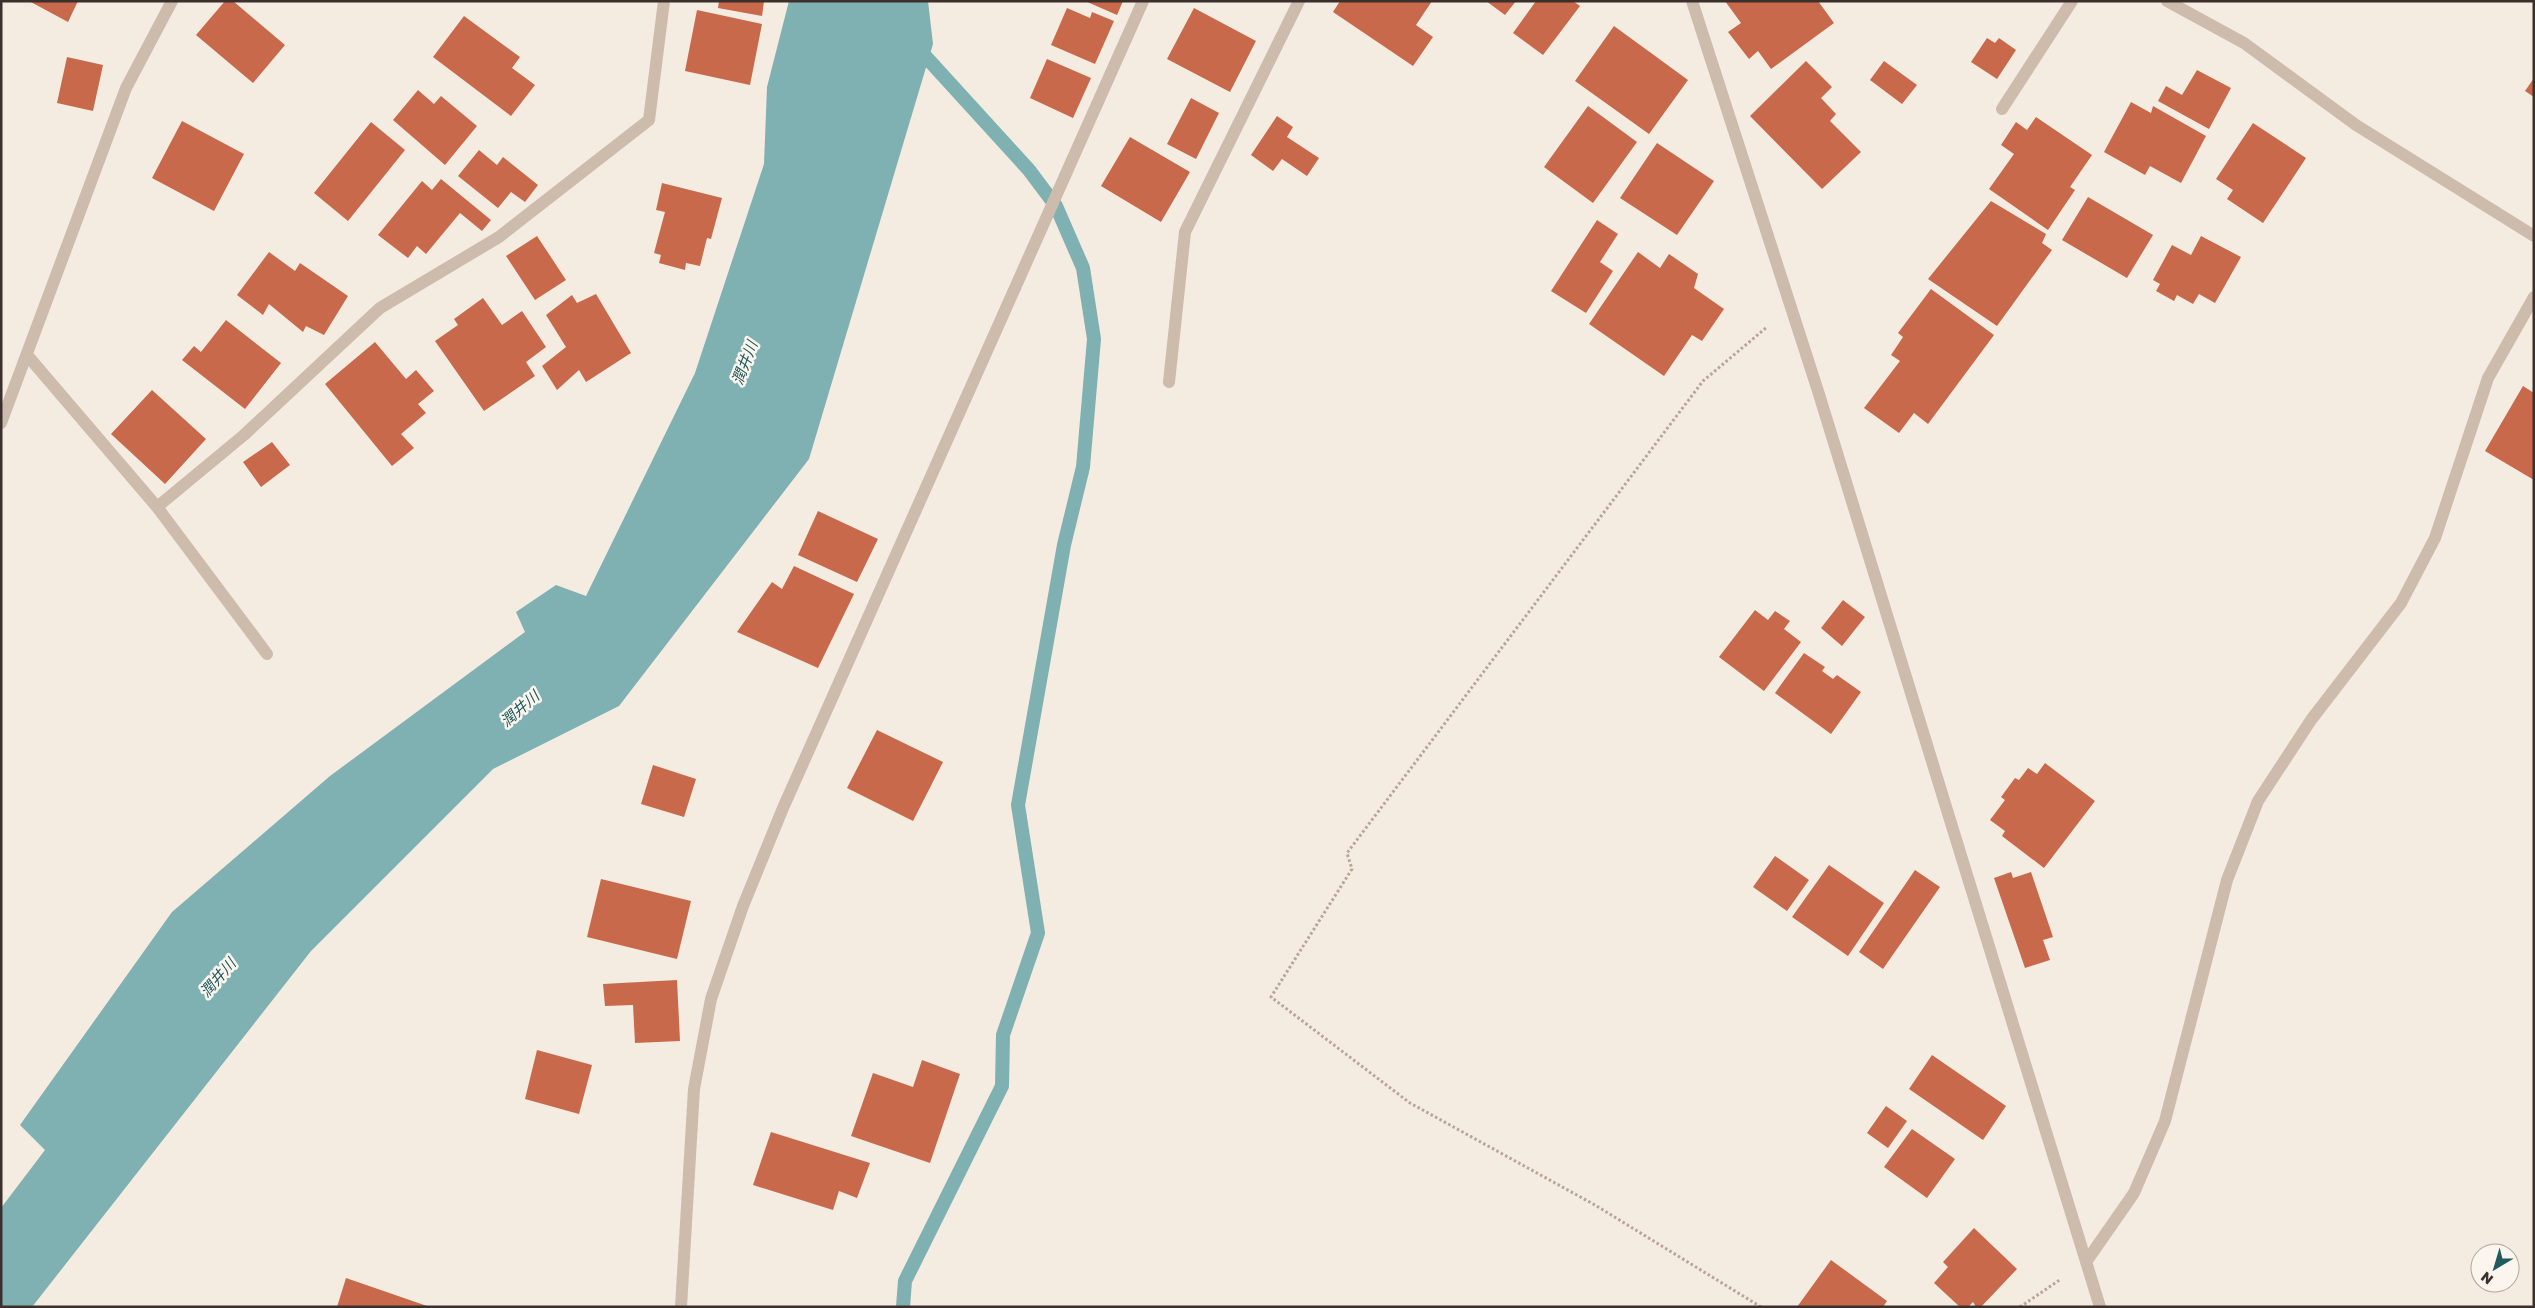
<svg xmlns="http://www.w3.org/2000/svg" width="2535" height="1308" font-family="'Golos Text','Noto Sans JP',sans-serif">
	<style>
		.water { fill: #7fb0b2 }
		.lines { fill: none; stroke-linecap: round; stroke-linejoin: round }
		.stream { stroke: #7fb0b2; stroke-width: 14 }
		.building { fill: #c8694b }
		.path { stroke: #b9a596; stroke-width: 3; stroke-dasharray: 2.5 2.5; stroke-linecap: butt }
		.minor { stroke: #cdbbac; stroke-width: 12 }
		.labels { text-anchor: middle; stroke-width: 5; stroke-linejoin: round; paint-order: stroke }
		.water-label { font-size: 15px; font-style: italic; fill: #1f5a5e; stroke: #fbf5ee }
	</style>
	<rect width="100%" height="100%" fill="#f4ebe1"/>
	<path class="water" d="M789,1H928L933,44L809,459L619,706L493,769L311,951L32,1307H1V1208L45,1150L20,1125L172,912L330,776L525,632L516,612L556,585L586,596L695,373L764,164L767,87Z"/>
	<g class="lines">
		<path class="stream" d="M903,1307L905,1281L1002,1086L1003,1035L1038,933L1018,805L1064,545L1083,467L1094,339L1083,268L1056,206L1029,170L916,46"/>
	</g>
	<path class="building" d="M29,1H78L68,22Z
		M225,1H233L285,45L253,83L196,35Z
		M719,1H764L762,16L718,8Z
		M1085,1H1123L1117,15Z
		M1340,1H1432L1416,25L1433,37L1413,66L1333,12Z
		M1486,1H1516L1505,15Z
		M1536,1H1573L1580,6L1543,55L1513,33Z
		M1725,1H1818L1834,23L1771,69L1758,51L1749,59L1728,32L1741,23Z
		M1067,8L1090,18L1092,12L1114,21L1095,64L1051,45Z
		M1194,8L1256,41L1230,92L1167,59Z
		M697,10L762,24L750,85L685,71Z
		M464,16L520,57L512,68L535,85L511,116L433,57Z
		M1614,26L1688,80L1649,134L1575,81Z
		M1987,38L1995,43L1999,38L2016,50L1997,79L1971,62Z
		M67,57L103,65L93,111L57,103Z
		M1047,59L1091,78L1073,118L1030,98Z
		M1806,61L1832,87L1821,98L1836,114L1830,121L1861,152L1822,189L1750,116Z
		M1884,61L1917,85L1902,104L1870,80Z
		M2197,70L2231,88L2209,129L2158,101L2166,86L2182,95Z
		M2534,78V97L2525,91Z
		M418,90L434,104L441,96L477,126L445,165L393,120Z
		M1191,98L1219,113L1196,159L1167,144Z
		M2131,102L2151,113L2153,106L2206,136L2181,183L2150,166L2145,175L2104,152Z
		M1588,106L1637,142L1593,203L1544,167Z
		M1277,116L1293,127L1287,137L1319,158L1307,176L1282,159L1273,171L1251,155Z
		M2036,117L2092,155L2070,187L2075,190L2048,230L1989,189L2014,154L2001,145L2016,122L2027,130Z
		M182,121L244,154L214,211L152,178Z
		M371,122L405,150L348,221L314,193Z
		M2253,123L2306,158L2263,223L2227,199L2233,190L2216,179Z
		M1130,137L1190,172L1161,222L1101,186Z
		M1657,143L1714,181L1677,235L1620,198Z
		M479,150L497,165L503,157L538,185L525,202L511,192L498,208L458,176Z
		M441,179L491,220L482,231L460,213L426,254L417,246L408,258L378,235L422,181L432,190Z
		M662,183L722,198L711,239L707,238L700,266L686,263L685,270L659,263L661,255L654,253L665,212L656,210Z
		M2088,197L2153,235L2127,278L2062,240Z
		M1991,201L2046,234L2042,243L2052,250L1997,326L1928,279Z
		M1597,220L1618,234L1600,262L1613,271L1586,313L1551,291Z
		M537,236L566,280L535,300L506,256Z
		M2201,236L2241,257L2215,303L2199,294L2193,304L2177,295L2174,301L2156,291L2160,284L2153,280L2172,245L2191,255Z
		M269,252L295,271L300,263L348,296L324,335L306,326L303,332L269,304L263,315L237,295Z
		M1638,252L1660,268L1669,254L1698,274L1694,288L1724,309L1702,341L1692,335L1664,376L1589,324Z
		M1931,289L1994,335L1928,424L1914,413L1899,433L1864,408L1900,361L1891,355L1903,337L1898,333Z
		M596,294L631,353L586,382L579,370L557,390L542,366L566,347L546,315L572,295L577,303Z
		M483,298L502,325L522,311L546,347L526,362L535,376L484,411L435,341L458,325L454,319Z
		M226,320L281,363L245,409L182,360L194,346L201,352Z
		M375,342L406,379L416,370L434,391L418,404L426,413L401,434L414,448L392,466L325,384Z
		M2523,386L2534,393V480L2485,451Z
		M152,390L206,439L165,484L111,434Z
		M272,442L290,465L261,487L243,462Z
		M818,511L878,539L857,582L798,555Z
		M794,566L854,594L818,668L737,632L772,582L782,589Z
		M1843,600L1865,617L1842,646L1821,628Z
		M1755,610L1768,620L1775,611L1790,621L1784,629L1801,642L1764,691L1719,657Z
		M1804,653L1825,667L1822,671L1833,679L1837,675L1861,692L1831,734L1775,693Z
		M877,730L943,762L913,821L847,788Z
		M2045,763L2095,801L2044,868L2002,836L2005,831L1990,820L2005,800L2001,797L2015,778L2019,780L2028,768L2037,774Z
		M653,765L696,779L684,817L641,804Z
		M1775,856L1809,880L1787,911L1753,887Z
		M1829,865L1884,903L1848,956L1792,917Z
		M1915,870L1940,887L1883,969L1859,952Z
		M2011,872L2013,878L2031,872L2053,937L2043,940L2050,960L2025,968L1994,878Z
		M601,879L691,901L677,959L587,937Z
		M677,980L680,1041L635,1043L633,1005L605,1006L603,984Z
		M537,1050L592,1065L579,1114L525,1099Z
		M1932,1055L2006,1106L1983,1140L1909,1089Z
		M922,1060L960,1074L930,1163L851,1136L873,1073L913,1087Z
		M1886,1106L1907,1121L1888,1148L1867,1133Z
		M1912,1129L1955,1159L1927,1198L1884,1167Z
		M771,1132L870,1163L857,1198L839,1191L833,1210L753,1185Z
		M1974,1228L2017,1269L1981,1307H1976L1973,1302L1968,1307H1960L1934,1283L1948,1267L1943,1262Z
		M1831,1260L1887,1301L1883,1307H1797Z
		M346,1278L427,1306V1307H337Z"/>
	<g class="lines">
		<path class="path" d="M1761,1307L1595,1205L1410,1103L1271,997L1352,869L1347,853L1703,381L1767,327
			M2020,1307L2061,1279"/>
		<path class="minor" d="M1692,1L1818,391L2100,1307
			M2167,1L2244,43L2356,125L2534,236
			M2002,109L2072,1
			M27,355L157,507L267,654
			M1169,382L1185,232L1299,1
			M1,423L126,88L172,1
			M157,507L244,435L380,308L499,237L649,120L664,1
			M2086,1262L2134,1193L2165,1121L2227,880L2258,801L2311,720L2401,603L2435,538L2488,378L2534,297
			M681,1307L694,1089L711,999L743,906L783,808L1143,1"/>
	</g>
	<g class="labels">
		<g class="water-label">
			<text transform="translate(745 363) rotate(-69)" y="5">潤井川</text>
			<text transform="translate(520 709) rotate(-41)" y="5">潤井川</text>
			<text transform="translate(218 978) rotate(-49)" y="5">潤井川</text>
		</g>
	</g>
	<rect width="2535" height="1308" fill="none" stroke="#3b302b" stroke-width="5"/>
	<g transform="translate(2495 1268) rotate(218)"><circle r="24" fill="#fbf5ee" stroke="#aea6a0"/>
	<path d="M0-4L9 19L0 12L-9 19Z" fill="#1f5a5e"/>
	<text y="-8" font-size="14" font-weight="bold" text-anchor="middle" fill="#3b302b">N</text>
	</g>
</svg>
